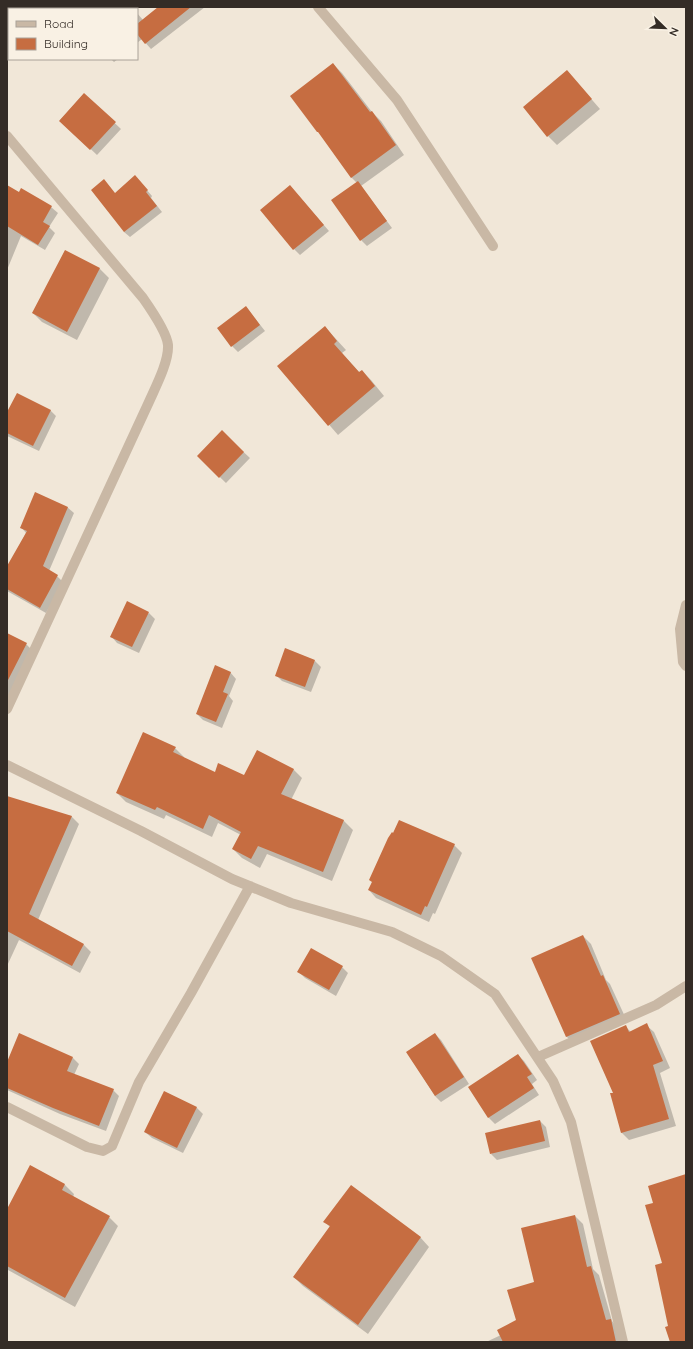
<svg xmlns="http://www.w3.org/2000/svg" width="693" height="1349" font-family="Quicksand,sans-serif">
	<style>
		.shadow { fill: #0003 }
		.building { fill: #c66d41 }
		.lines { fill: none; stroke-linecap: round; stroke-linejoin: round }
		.minor { stroke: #c9b8a5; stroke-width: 10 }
	</style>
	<rect width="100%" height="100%" fill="#f1e7d8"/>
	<path class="shadow" d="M87,7H132L134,9H84Z
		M160,7H205L151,49L142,39L137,43V13L143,20Z
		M111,59H118L114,62Z
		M333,64L342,73L372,112L381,121L404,155L361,186L392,228L367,246L361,240L357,183L351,177L322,136Z
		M567,71L600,109L557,145L548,136Z
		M84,94L121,129L97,155L60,120Z
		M140,182L152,196L151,198L162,212L130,237L124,232L115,194Z
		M7,186L19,193L21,189L51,207L58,213L49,227L55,233L45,250L21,236L7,270Z
		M290,186L329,231L300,255L294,249Z
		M65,251L100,269L109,278L77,340L42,322L33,313Z
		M246,307L265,331L238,352L232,346Z
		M325,327L346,350L342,353L360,373L362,371L371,380L384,396L338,435L279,367Z
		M50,410L56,416L39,451L7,436V415Z
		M222,432L250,458L226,483L198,456Z
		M67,507L74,513L49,571L57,576L63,582L46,613L7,591V569L26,533L21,527Z
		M149,613L155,619L139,653L117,643L111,636Z
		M7,634L26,644L35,653L7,705Z
		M315,661L321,667L311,692L282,681L276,675Z
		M230,672L236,679L229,696L233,701L222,728L203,720L197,714Z
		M175,748L184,757V758L215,773L244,776L293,769L302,778L291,800L344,821L353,830L332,881L267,854L260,868L242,858L233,849L241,835L218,823L212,837L166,815L164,819L126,802L117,793Z
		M7,801L71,816L79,824L38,920L84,945L91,952L80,973L19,940L7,966Z
		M454,845L462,853L435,914L433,913L429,922L376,898L369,890L372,882Z
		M583,936L591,944L606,980L610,984L627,1021L574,1044L566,1036Z
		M342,967L348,973L336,996L305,978L299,972Z
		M646,1025L654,1032L670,1068L660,1073L676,1126L629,1140L621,1132L614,1093L626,1027L631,1032Z
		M435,1034L441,1040L469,1084L441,1102L435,1096L407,1052Z
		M518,1055L524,1061L537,1080L532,1084L539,1095L495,1124L489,1118L470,1087Z
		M73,1058L79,1064L74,1075L113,1090L119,1096L106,1131L60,1114L7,1090V1064Z
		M165,1092L197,1108L203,1114L183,1153L152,1138L145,1132Z
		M540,1121L546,1127L550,1147L497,1160L491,1154Z
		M31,1166L65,1185L74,1194L73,1197L109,1217L118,1226L75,1307L8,1270L7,1271V1211Z
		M575,1216L583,1224L593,1269L599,1275L612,1321L618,1328L622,1342H486L501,1335L517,1320L535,1283Z
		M325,1222L420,1237L429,1247L368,1334L303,1286L294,1277L330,1227Z"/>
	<path class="building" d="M158,7H191L145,44L137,34V24Z
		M333,63L370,112L372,111L396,145L351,178L318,132H317L290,96Z
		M567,70L592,99L547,137L523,107Z
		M84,93L116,122L90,150L59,121Z
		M135,175L148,190L146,192L157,206L124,232L91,190L104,179L115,193Z
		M358,181L387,221L360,241L331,200Z
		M7,185L19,192L21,188L52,206L43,222L50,226L38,245L7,226Z
		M290,185L324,225L293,250L260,210Z
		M65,250L100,268L67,332L32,313Z
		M246,306L260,325L231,347L217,328Z
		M325,326L337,341L334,344L359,372L362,370L375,386L328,426L277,366Z
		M17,393L51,410L33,446L7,433V412Z
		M222,430L244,452L219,478L197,456Z
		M35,492L68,507L43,566L58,575L40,608L7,589V566L27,531L20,528Z
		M127,601L149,612L132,647L110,637Z
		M7,633L27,643L7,682Z
		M285,648L315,660L305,687L275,676Z
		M215,665L231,672L223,692L228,694L216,722L196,714Z
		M143,732L176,747L173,752L215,772L218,763L244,775L257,750L294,769L281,794L344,820L323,872L258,846L251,859L232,849L241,832L209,815L203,829L157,807L155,810L116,793Z
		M7,796L72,816L29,914L84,944L72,966L7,931Z
		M399,820L455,844L427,907L425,906L421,915L368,890L372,882L369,880L388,838L392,832L393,833Z
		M583,935L601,976L603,975L620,1014L566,1037L531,958Z
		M311,948L343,966L329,990L297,972Z
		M647,1023L663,1061L653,1065L669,1119L621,1133L610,1093H613L590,1041L626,1025L629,1032Z
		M19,1033L73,1057L67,1071L114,1089L99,1126L53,1108L7,1088V1062Z
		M435,1033L464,1077L435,1096L406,1052Z
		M518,1054L532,1074L527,1077L534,1088L488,1118L468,1087Z
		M164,1091L197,1107L177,1148L144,1132Z
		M540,1120L545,1141L490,1154L485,1133Z
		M30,1165L65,1184L62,1190L110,1216L65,1298L7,1266V1209Z
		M686,1174V1342H670L665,1327L668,1326L655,1265L662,1263L645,1205L653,1203L648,1186Z
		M351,1185L421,1237L358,1325L293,1277L330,1226L323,1222Z
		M575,1215L587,1267L591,1266L606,1320L611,1319L616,1342H503L497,1330L516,1320L507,1290L534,1282L521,1228Z"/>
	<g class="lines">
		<path class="minor" d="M318,7L397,100L493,246
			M15,9L17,7
			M7,19L9,17
			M7,136L143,298C150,308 167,333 168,345C169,362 155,388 148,404L7,709
			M686,605L680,629L683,662L686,666
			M7,765L141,831L232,879L291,903L392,932L441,956L495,994L553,1081L571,1122L623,1342
			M538,1057L656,1005L686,986
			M7,1107L87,1147L103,1151L112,1146L139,1082L191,993L250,886"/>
	</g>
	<rect width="693" height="1349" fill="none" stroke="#342c26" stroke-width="16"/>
	<rect x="8" y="8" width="130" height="52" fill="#f9f1e4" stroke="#aaa298"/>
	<rect x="16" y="21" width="20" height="6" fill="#c9b8a5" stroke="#aaa298"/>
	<text x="44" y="28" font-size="12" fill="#342c26">Road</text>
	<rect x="16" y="38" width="20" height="12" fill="#c66d41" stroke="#aaa298"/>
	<text x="44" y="48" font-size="12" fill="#342c26">Building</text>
	<g transform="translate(665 28) rotate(113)" stroke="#f9f1e4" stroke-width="3" paint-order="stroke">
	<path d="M0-3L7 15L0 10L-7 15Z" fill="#342c26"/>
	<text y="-6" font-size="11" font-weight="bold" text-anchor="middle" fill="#342c26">N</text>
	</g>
</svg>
